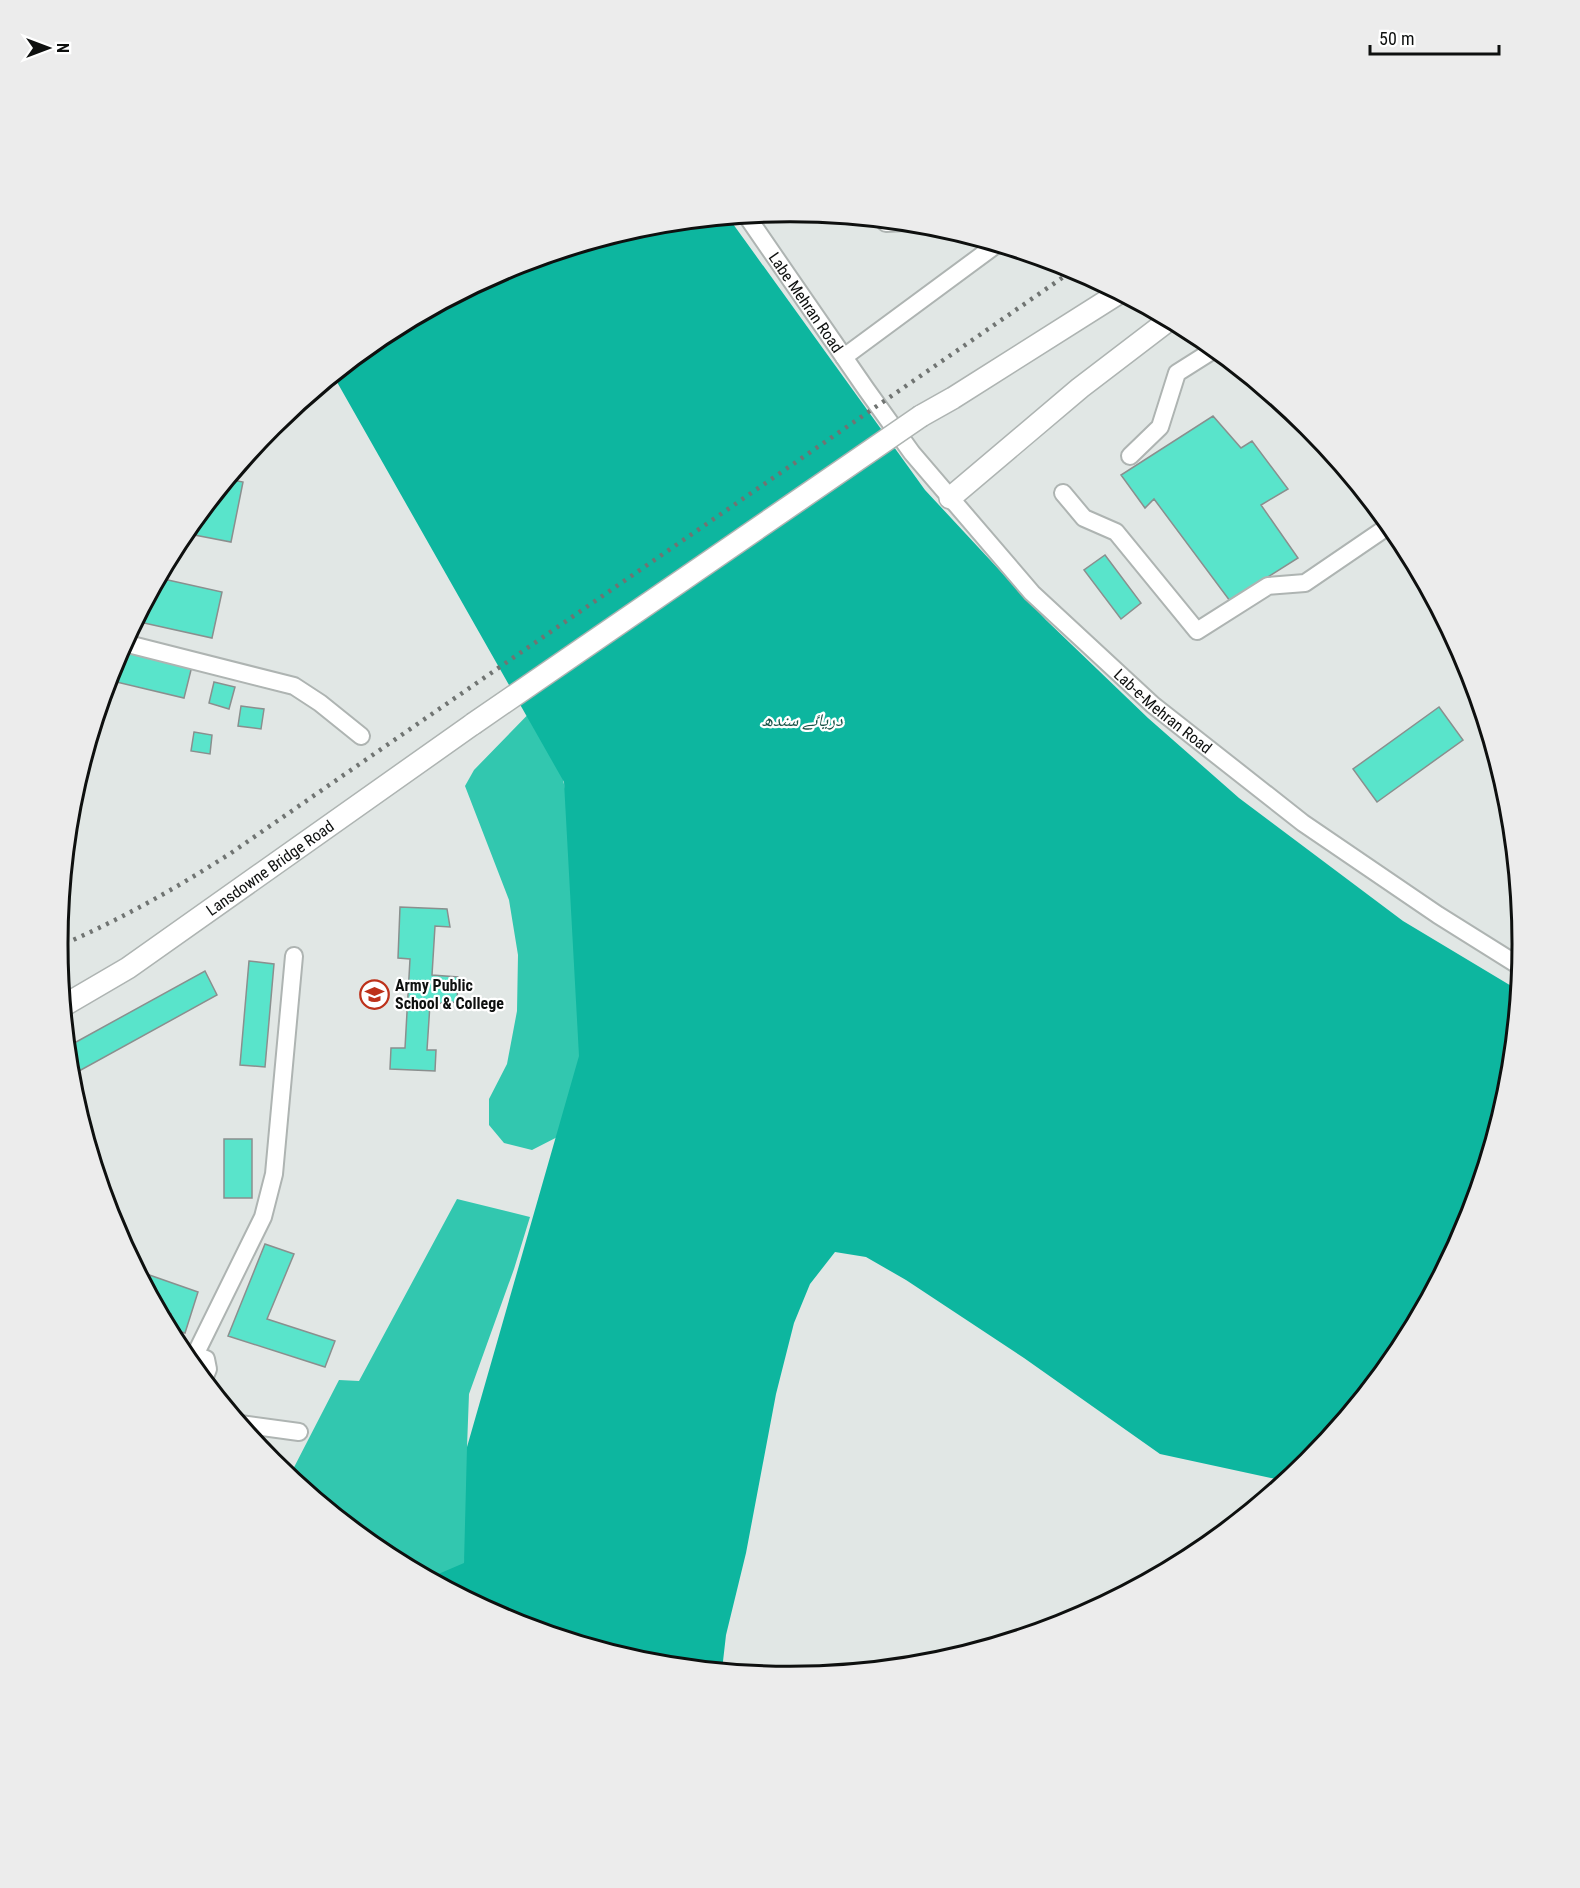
<svg xmlns="http://www.w3.org/2000/svg" width="1580" height="1888" font-family="'Roboto Condensed','Noto Naskh Arabic',sans-serif">
	<style>
		.forest { fill: #32c7af }
		.water { fill: #0db69f }
		.building { fill: #59e4cb; stroke: #8a8f8e; stroke-width: 1.5 }
		.lines { fill: none; stroke-linecap: round; stroke-linejoin: round }
		.minor-casing { stroke: #aeb4b2; stroke-width: 20 }
		.major-casing { stroke: #aeb4b2; stroke-width: 24 }
		.minor { stroke: #fff; stroke-width: 16 }
		.major { stroke: #fff; stroke-width: 21 }
		.rail { stroke: #707472; stroke-width: 4.5; stroke-dasharray: 3 6; stroke-linecap: butt }
		.major-bridge-casing { stroke: #aeb4b2; stroke-width: 24; stroke-linecap: butt }
		.major-bridge { stroke: #fff; stroke-width: 21 }
		.labels { text-anchor: middle; stroke-width: 4.5; stroke-linejoin: round; paint-order: stroke }
		.street-label { font-size: 16px; fill: #0e100f; stroke: #fff }
		.poi-label { font-size: 16px; font-weight: bold; fill: #0e100f; stroke: #fff; text-anchor: start }
		.water-label { font-size: 18px; font-style: italic; fill: #175247; stroke: #fff }
		.rim { fill: none; stroke: #0e100f; stroke-width: 3 }
	</style>
	<rect width="100%" height="100%" fill="#e1e7e5"/>
	<path class="forest" d="M545,697L599,945L571,1130L532,1150L504,1143L489,1125V1099L507,1064L517,1011L518,955L509,900L465,786L474,770Z
		M457,1199L530,1217L514,1269L469,1394L467,1447L475,1497L464,1564L430,1579L382,1553L289,1477L339,1380L359,1381Z"/>
	<path class="water" d="M728,217L925,490L1046,620L1148,718L1239,798L1403,921L1518,990L1509,1087L1467,1225L1399,1352L1308,1463L1285,1481L1160,1454L1024,1358L906,1280L866,1257L835,1252L810,1284L794,1323L776,1394L746,1553L726,1635L722,1670L647,1663L509,1621L429,1578L464,1563L467,1447L579,1056L564,782L333,375L383,334L510,267L647,225Z"/>
	<path class="building" d="M1213,416L1241,448L1252,441L1288,489L1261,505L1298,558L1230,601L1154,499L1145,508L1121,475Z
		M228,479L243,482L231,542L184,533Z
		M1105,555L1141,603L1121,619L1084,570Z
		M159,578L222,592L212,638L135,621Z
		M122,646L192,666L184,698L108,680L113,663Z
		M214,682L235,687L229,709L209,703Z
		M241,706L264,709L261,729L238,726Z
		M1439,707L1463,740L1377,802L1353,769Z
		M194,732L212,735L210,754L191,751Z
		M400,907L447,909L450,927L435,926L432,975L458,977L457,1002L430,1004L427,1050H436L435,1071L390,1069L391,1048H405L410,959L398,958Z
		M249,961L274,964L265,1067L240,1065Z
		M205,971L217,995L70,1076L67,1047Z
		M224,1139H252V1198H224Z
		M265,1244L294,1254L267,1319L335,1341L325,1367L228,1336Z
		M138,1271L198,1292L185,1333L168,1328L166,1325L171,1314L158,1310Z"/>
	<g class="lines">
		<defs>
			<g id="minor">
				<path id="s1" d="M746,215L866,389L912,453L1032,593L1153,705L1303,823L1438,915L1521,967"/>
				<path d="M883,220L886,223L906,222"/>
				<path d="M844,357L997,244"/>
				<path d="M1130,456L1160,427L1177,373L1215,349"/>
				<path d="M1063,493L1084,518L1116,532L1197,631L1268,586L1305,583L1390,525"/>
				<path d="M124,643L294,686L320,703L361,736"/>
				<path d="M180,1350L206,1359L208,1369L204,1379"/>
				<path d="M195,1355L263,1217L274,1174L294,956"/>
				<path d="M240,1424L299,1432"/>
			</g>
			<g id="major">
				<path d="M921,416L953,398L1119,293"/>
				<path d="M950,498L1080,388L1169,320"/>
				<path id="s2" d="M63,1006L128,968L473,724"/>
			</g>
		</defs>
		<use href="#minor" class="minor-casing"/>
		<use href="#major" class="major-casing"/>
		<use href="#minor" class="minor"/>
		<use href="#major" class="major"/>
		<path class="rail" d="M57,947C118,921 175,889 231,853L1075,269"/>
		<defs>
			<path id="major-bridge" d="M473,724L921,416"/>
		</defs>
		<use href="#major-bridge" class="major-bridge-casing"/>
		<use href="#major-bridge" class="major-bridge"/>
	</g>
	<defs>
		<symbol id="university-ring" viewBox="-11 -11 22 22"><circle r="9.5" fill="#fff" stroke="#bd311a" stroke-width="1.5"/><path d="M0-5L7-2L0 1L-7-2ZM-4 1L0 2.5L4 1V4Q0 6-4 4Z" fill="#bd311a"/></symbol>
	</defs>
	<g fill-rule="evenodd">
		<use href="#university-ring" x="358" y="978" width="33" height="33"/>
	</g>
	<g class="labels">
		<g class="street-label">
			<text dy="6" stroke="none"><textPath href="#s1" startOffset="106">Labe Mehran Road</textPath></text>
			<text dy="6" stroke="none"><textPath href="#s1" startOffset="651">Lab-e-Mehran Road</textPath></text>
			<text dy="6" stroke="none"><textPath href="#s2" startOffset="249">Lansdowne Bridge Road</textPath></text>
		</g>
		<g class="poi-label">
			<text x="395" y="991">Army Public<tspan x="395" dy="18">School &amp; College</tspan></text>
		</g>
		<g class="water-label">
			<text x="802" y="726">دریائے سندھ</text>
		</g>
	</g>
	<path d="M0 0H1580V1888H0ZM68 944a722 722 0 1 1 1444 0a722 722 0 1 1-1444 0Z" fill="#ececec" fill-rule="evenodd"/>
	<path class="rim" d="M68 944a722 722 0 1 1 1444 0a722 722 0 1 1-1444 0Z"/>
	<g transform="translate(48 48) rotate(90)" stroke="#ffffff" stroke-width="4.5" paint-order="stroke">
	<path d="M0-4.5L10 22L0 15L-10 22Z" fill="#0e100f"/>
	<text y="-9" font-size="16" font-weight="bold" text-anchor="middle" fill="#0e100f">N</text>
	</g>
	<path d="M1370 45v9h129v-9" fill="none" stroke="#0e100f" stroke-width="3"/>
	<text x="1379" y="45" font-size="18" fill="#0e100f" stroke="#ffffff" stroke-width="4.5" paint-order="stroke">50 m</text>
</svg>
